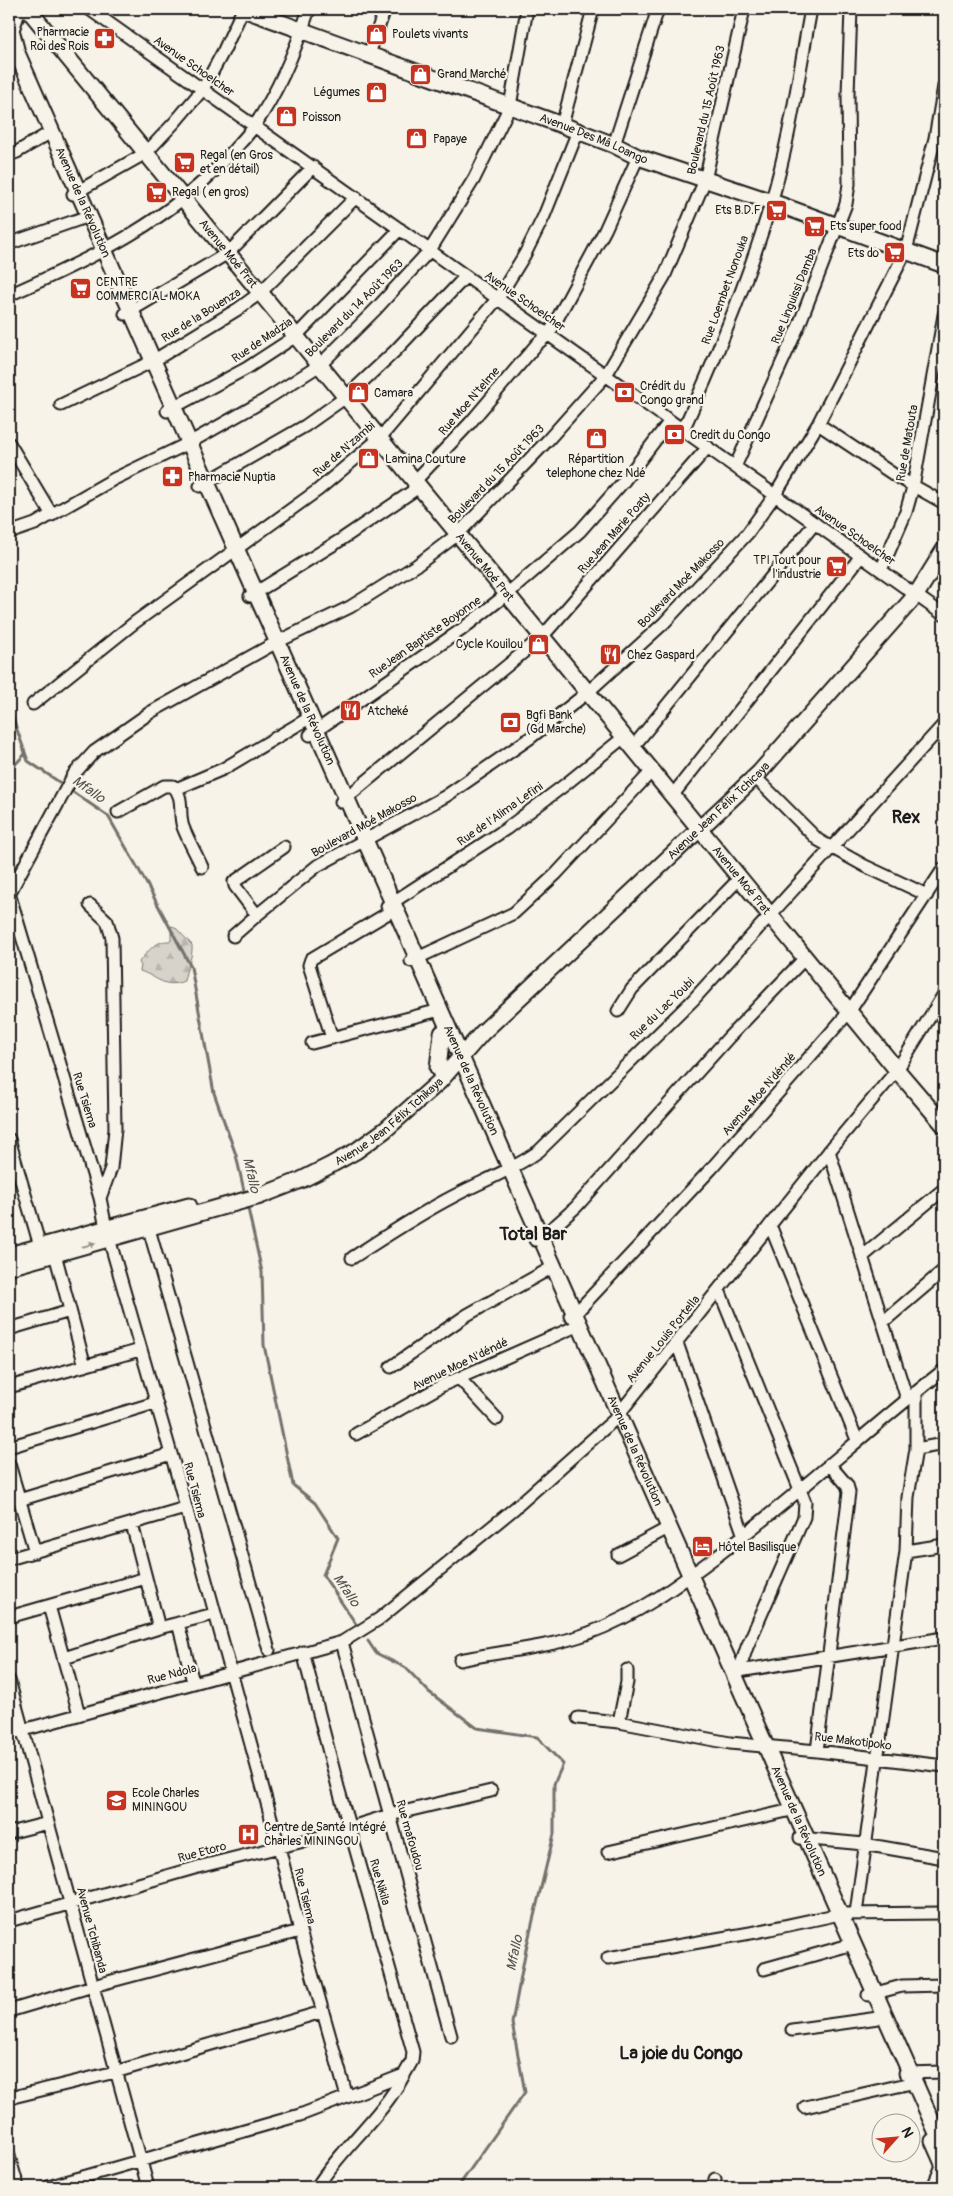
<svg xmlns="http://www.w3.org/2000/svg" width="953" height="2196" font-family="Pangolin,sans-serif">
	<style>
		.forest { fill: url(#forest-firs); stroke: #7a7874 }
		.lines { fill: none; stroke-linecap: round; stroke-linejoin: round }
		.stream { stroke: #72716c; stroke-width: 3 }
		.street-casing { stroke: #1c1c1c; stroke-width: 15 }
		.secondary-casing { stroke: #1c1c1c; stroke-width: 19 }
		.street { stroke: #f7f3e8; stroke-width: 11 }
		.secondary { stroke: #f7f3e8; stroke-width: 15 }
		.oneway { fill: #94928c }
		.labels { text-anchor: middle; stroke-width: 4.5; stroke-linejoin: round; paint-order: stroke }
		.poi-label { font-size: 12px; fill: #1c1c1c; stroke: #f7f3e8; text-anchor: start }
		.street-label { font-size: 12px; fill: #1c1c1c; stroke: #f7f3e8 }
		.water-label { font-size: 14px; font-style: italic; fill: #565452; stroke: #f7f3e8 }
		.district-label { font-size: 18px; font-weight: bold; fill: #1c1c1c; stroke: #f7f3e8 }
	</style>
	<defs>
		<pattern id="forest-firs" width="22" height="20" patternUnits="userSpaceOnUse" patternTransform="scale(1.25)"><rect width="22" height="20" fill="#d7d3cb"/><path d="M5 1l3.5 6h-7zM16 11l3.5 6h-7z" fill="#b8b5ae"/></pattern>
	</defs>
	<rect width="100%" height="100%" fill="#f7f3e8"/>
	<filter id="ink" filterUnits="userSpaceOnUse"><feTurbulence type="fractalNoise" baseFrequency=".02" numOctaves="2"/><feDisplacementMap in="SourceGraphic" scale="10" xChannelSelector="R" yChannelSelector="G"/><feConvolveMatrix kernelMatrix="1 2 1 2 8 2 1 2 1" color-interpolation-filters="sRGB"/></filter>
	<g filter="url(#ink)">
		<path class="forest" d="M171,926L175,927L192,945C193,959 186,968 184,981C164,989 158,977 140,971L141,966L139,962C148,951 156,940 171,941Z"/>
		<g class="lines">
			<path class="stream" d="M9,707L28,761L65,786
				M9,771L25,754
				M70,790L108,816L143,877L191,967L214,1093L236,1155L245,1195
				M247,1204L262,1272L264,1345L293,1485L315,1503L338,1538L323,1575L358,1627
				M368,1641L376,1653L406,1668L429,1692L477,1728L537,1737L563,1764L554,1784V1834L526,1949L512,2023L525,2092L458,2187"/>
			<defs>
				<path id="street" d="M89,9L944,615
					M9,54V53
					M369,54L385,9
					M562,125L593,9
					M614,145L658,9
					M9,155L17,152L46,135
					M73,194L146,153L175,122L203,89L224,50L243,9
					M9,242H14L83,218
					M9,295C91,259 173,220 233,151C240,143 249,134 255,125C279,90 296,49 309,9
					M125,314L228,253L313,167
					M61,405L153,361L238,309L260,293L356,197
					M167,411L247,368L296,336L400,229
					M818,424L896,476L944,503
					M683,430C717,356 748,281 771,203C790,140 799,73 811,9
					M9,443L52,515
					M735,467L799,325L846,204L849,184L848,94L851,9
					M200,486L305,426L346,397L395,351L466,276
					M9,533L35,524L114,479L189,443L265,400L320,365L376,309L430,250L474,179L510,106L527,9
					M881,570L906,512L913,487L944,315
					M250,596L339,541L413,491L415,481L470,423L537,344L549,334L605,230L638,157
					M33,704L134,623L318,490L380,438L498,298L525,254L544,216L578,131
					M310,735L461,630L507,594L580,531L624,481L670,421
					M633,747L815,523
					M755,777L818,840L865,866L927,895
					M176,789L223,769L304,721
					M672,796L861,556
					M341,802L542,637L708,447
					M118,812L164,786H173C185,798 178,813 183,827C188,840 196,854 202,867
					M9,893L100,1198L106,1228L178,1478L279,1847L300,1931L347,2097
					M9,894L74,774L94,752L151,712L277,642L350,607L417,565L458,534L548,440L606,375L664,277L705,180L744,9
					M90,905L107,921L112,938L115,1129L111,1168L100,1198
					M387,906L506,829L566,784L624,737
					M257,915L235,886L234,882L284,847
					M233,936L257,915L317,866L446,796L530,738L588,692L664,623L747,534L775,495L818,424L906,251L935,138L944,86
					M411,961L514,913L556,874L652,771
					M618,1011L632,989L740,878
					M332,1038L309,965L311,959L395,909
					M312,1043L440,1010
					M9,1139L40,1246
					M829,1151L907,1399
					M770,1225L857,1440
					M149,1229L269,1650
					M535,1240L556,1225L576,1207L729,1037L805,958
					M55,1254L85,1366
					M862,1257L944,1189
					M352,1258C386,1236 419,1214 454,1196C482,1181 513,1170 539,1151L693,1000L944,724
					M719,1290L805,1502L804,1517L747,1647L739,1671
					M570,1316L574,1315L711,1169L849,1012L944,868
					M883,1322L944,1270
					M9,1329L70,1311
					M677,1343L744,1536
					M391,1367L467,1315L553,1267
					M459,1378L497,1419
					M9,1387L140,1350
					M356,1434L443,1385L579,1325
					M9,1447L155,1403
					M916,1449L944,1444
					M9,1464L35,1552
					M19,1500L171,1454
					M132,1524L159,1628
					M906,1551L944,1545
					M618,1555L670,1527
					M9,1559L185,1508
					M49,1606L79,1714
					M9,1617L146,1578
					M178,1623L193,1682
					M342,1642L451,2036
					M64,1658L159,1628L214,1614
					M460,1660C502,1651 548,1648 589,1633C638,1615 678,1585 718,1555C796,1497 867,1430 944,1370
					M733,1672L944,1638
					M9,1680L148,2187
					M578,1718L619,1722L730,1743L817,1751L944,1766
					M619,1722L627,1682V1670
					M9,1734L342,1642L379,1619L515,1508L614,1420L835,1144L897,1070L944,994
					M817,1751L849,1492L847,1485L829,1464
					M9,1833L48,1823
					M800,1838L864,1844L944,1858
					M608,1852L787,1811
					M856,1913L906,1551L908,1497L916,1449V1392
					M9,1921L198,1867L316,1838L390,1815L491,1791
					M608,1958L756,1932L840,1914L944,1913
					M764,1969L846,1946
					M868,1995L902,1986L944,1985
					M9,2011L93,1986L300,1931
					M792,2030L878,2018
					M905,2073L944,2072
					M9,2098L115,2072L322,2012
					M805,2107L907,2084
					M9,2156L18,2187
					M48,2187L300,2115L404,2075L412,2061L413,2052L338,1787L303,1652
					M317,2187C342,2147 381,2118 404,2075
					M714,2187L715,2179
					M933,2187L944,2161"/>
				<g id="secondary">
					<path id="s1" d="M18,9L11,30L17,53L944,2149"/>
					<path id="s2" d="M28,9L897,1070L944,1125"/>
					<path id="s3" d="M243,9L562,125L614,145L638,157L772,202L944,265"/>
					<path d="M438,1068L442,1033"/>
					<path d="M9,1255L189,1206"/>
					<path id="s4" d="M9,1267L260,1196L301,1180L329,1166L356,1151L385,1130L439,1082L482,1033L759,773L916,595L944,550"/>
					<path d="M933,2141L944,2166"/>
				</g>
			</defs>
			<use href="#street" class="street-casing"/>
			<use href="#secondary" class="secondary-casing"/>
			<use href="#street" class="street"/>
			<use href="#secondary" class="secondary"/>
		</g>
		<defs><path id="oneway-solid" d="M-6-.8H1V-3.2L6.5 0L1 3.2V.8H-6Z" transform="scale(1.25)"/></defs>
		<use class="oneway" href="#oneway-solid" transform="translate(89 1245) rotate(-16)"/>
	</g>
	<defs>
		<symbol id="shop-square" viewBox="-11 -11 22 22"><rect x="-9" y="-9" width="18" height="18" rx="4" fill="#c8321e" stroke="#f7f3e8"/><path d="M-5-2.5h2.3a2.7 3.5 0 0 1 5.4 0H5L5.5 6h-11ZM-1.5-2.5h3a1.5 2.3 0 0 0-3 0Z" fill="#fff"/></symbol>
		<symbol id="pharmacy-square" viewBox="-11 -11 22 22"><rect x="-9" y="-9" width="18" height="18" rx="4" fill="#c8321e" stroke="#f7f3e8"/><path d="M-2-6h4v4h4v4h-4v4h-4v-4h-4v-4h4Z" fill="#fff"/></symbol>
		<symbol id="supermarket-square" viewBox="-11 -11 22 22"><rect x="-9" y="-9" width="18" height="18" rx="4" fill="#c8321e" stroke="#f7f3e8"/><path d="M-6-5.5h2.5l.6 2H6L4.5 2H-2.5L-4.4-4H-6ZM-1.5 3.2a1.3 1.3 0 1 0 .1 0ZM3 3.2a1.3 1.3 0 1 0 .1 0Z" fill="#fff"/></symbol>
		<symbol id="bank-square" viewBox="-11 -11 22 22"><rect x="-9" y="-9" width="18" height="18" rx="4" fill="#c8321e" stroke="#f7f3e8"/><path d="M-6-4H6V4H-6ZM0-2.3a2.3 2.3 0 1 0 0 4.6a2.3 2.3 0 1 0 0-4.6Z" fill="#fff"/></symbol>
		<symbol id="restaurant-square" viewBox="-11 -11 22 22"><rect x="-9" y="-9" width="18" height="18" rx="4" fill="#c8321e" stroke="#f7f3e8"/><path d="M-5-6h1v4h1v-4h1v4h1v-4h1v5L-1.5 .5V6h-2V.5L-5-1ZM5-6V6H3V1.5H1.5Q1.5-4 5-6Z" fill="#fff"/></symbol>
		<symbol id="hotel-square" viewBox="-11 -11 22 22"><rect x="-9" y="-9" width="18" height="18" rx="4" fill="#c8321e" stroke="#f7f3e8"/><path d="M-6-4.5h1.5V1H6V5H4.5V3h-9V5H-6ZM-4 0a1.8 1.8 0 1 1 3.6 0ZM.5 0V-2.5h3Q6-2.5 6 0Z" fill="#fff"/></symbol>
		<symbol id="school-square" viewBox="-11 -11 22 22"><rect x="-9" y="-9" width="18" height="18" rx="4" fill="#c8321e" stroke="#f7f3e8"/><path d="M0-5L7-2L0 1L-7-2ZM-4 1L0 2.5L4 1V4Q0 6-4 4Z" fill="#fff"/></symbol>
		<symbol id="hospital-square" viewBox="-11 -11 22 22"><rect x="-9" y="-9" width="18" height="18" rx="4" fill="#c8321e" stroke="#f7f3e8"/><path d="M-5-5h3v3.5h4V-5h3V5h-3V1.5h-4V5h-3Z" fill="#fff"/></symbol>
	</defs>
	<g fill-rule="evenodd">
		<use href="#shop-square" x="364" y="22" width="25" height="25"/>
		<use href="#pharmacy-square" x="92" y="26" width="25" height="25"/>
		<use href="#shop-square" x="408" y="62" width="25" height="25"/>
		<use href="#shop-square" x="364" y="80" width="25" height="25"/>
		<use href="#shop-square" x="274" y="104" width="25" height="25"/>
		<use href="#shop-square" x="404" y="126" width="25" height="25"/>
		<use href="#supermarket-square" x="172" y="150" width="25" height="25"/>
		<use href="#supermarket-square" x="144" y="180" width="25" height="25"/>
		<use href="#supermarket-square" x="764" y="198" width="25" height="25"/>
		<use href="#supermarket-square" x="802" y="214" width="25" height="25"/>
		<use href="#supermarket-square" x="882" y="240" width="25" height="25"/>
		<use href="#supermarket-square" x="68" y="276" width="25" height="25"/>
		<use href="#shop-square" x="346" y="380" width="25" height="25"/>
		<use href="#bank-square" x="612" y="380" width="25" height="25"/>
		<use href="#bank-square" x="662" y="422" width="25" height="25"/>
		<use href="#shop-square" x="584" y="426" width="25" height="25"/>
		<use href="#shop-square" x="356" y="446" width="25" height="25"/>
		<use href="#pharmacy-square" x="160" y="464" width="25" height="25"/>
		<use href="#supermarket-square" x="824" y="554" width="25" height="25"/>
		<use href="#shop-square" x="526" y="632" width="25" height="25"/>
		<use href="#restaurant-square" x="598" y="642" width="25" height="25"/>
		<use href="#restaurant-square" x="338" y="698" width="25" height="25"/>
		<use href="#bank-square" x="498" y="710" width="25" height="25"/>
		<use href="#hotel-square" x="690" y="1534" width="25" height="25"/>
		<use href="#school-square" x="104" y="1788" width="25" height="25"/>
		<use href="#hospital-square" x="236" y="1822" width="25" height="25"/>
	</g>
	<g class="labels">
		<g class="poi-label">
			<text x="89" y="36" text-anchor="end">Pharmacie<tspan x="89" dy="14">Roi des Rois</tspan></text>
			<text x="392" y="38">Poulets vivants</text>
			<text x="437" y="78">Grand Marché</text>
			<text x="360" y="96" text-anchor="end">Légumes</text>
			<text x="302" y="121">Poisson</text>
			<text x="433" y="143">Papaye</text>
			<text x="200" y="159">Regal (en Gros<tspan x="200" dy="14">et en détail)</tspan></text>
			<text x="172" y="196">Regal ( en gros)</text>
			<text x="761" y="214" text-anchor="end">Ets B.D.F</text>
			<text x="830" y="230">Ets super food</text>
			<text x="879" y="257" text-anchor="end">Ets do</text>
			<text x="96" y="286">CENTRE<tspan x="96" dy="14">COMMERCIAL MOKA</tspan></text>
			<text x="640" y="390">Crédit du<tspan x="640" dy="14">Congo grand</tspan></text>
			<text x="374" y="397">Camara</text>
			<text x="690" y="439">Credit du Congo</text>
			<text x="385" y="463">Lamina Couture</text>
			<text x="596" y="463" text-anchor="middle">Répartition<tspan x="596" dy="14">telephone chez Ndé</tspan></text>
			<text x="188" y="481">Pharmacie Nuptia</text>
			<text x="821" y="564" text-anchor="end">TPI Tout pour<tspan x="821" dy="14">l'industrie</tspan></text>
			<text x="523" y="648" text-anchor="end">Cycle Kouilou</text>
			<text x="627" y="659">Chez Gaspard</text>
			<text x="367" y="715">Atcheké</text>
			<text x="526" y="719">Bgfi Bank<tspan x="526" dy="14">(Gd Marche)</tspan></text>
			<text x="718" y="1551">Hôtel Basilisque</text>
			<text x="132" y="1797">Ecole Charles<tspan x="132" dy="14">MININGOU</tspan></text>
			<text x="264" y="1831">Centre de Santé Intégré<tspan x="264" dy="14">Charles MININGOU</tspan></text>
		</g>
		<g class="street-label">
			<text transform="translate(194 66) rotate(35)" y="4">Avenue Schoelcher</text>
			<text transform="translate(706 110) rotate(-77)" y="4">Boulevard du 15 Août 1963</text>
			<text dy="4" stroke="none"><textPath href="#s3" startOffset="374">Avenue Des Mâ Loango</textPath></text>
			<text dy="4" stroke="none"><textPath href="#s1" startOffset="209">Avenue de la Révolution</textPath></text>
			<text dy="4" stroke="none"><textPath href="#s2" startOffset="316">Avenue Moé Prat</textPath></text>
			<text transform="translate(725 290) rotate(-70)" y="4">Rue Loembet Nonouka</text>
			<text transform="translate(794 296) rotate(-68)" y="4">Rue Linguissi Damba</text>
			<text transform="translate(525 301) rotate(35)" y="4">Avenue Schoelcher</text>
			<text transform="translate(354 308) rotate(-45)" y="4">Boulevard du 14 Août 1963</text>
			<text transform="translate(201 315) rotate(-32)" y="4">Rue de la Bouenza</text>
			<text transform="translate(262 340) rotate(-34)" y="4">Rue de Madzia</text>
			<text transform="translate(469 401) rotate(-49)" y="4">Rue Moe N'telme</text>
			<text transform="translate(907 443) rotate(-80)" y="4">Rue de Matouta</text>
			<text transform="translate(344 449) rotate(-41)" y="4">Rue de N'zambi</text>
			<text transform="translate(496 474) rotate(-46)" y="4">Boulevard du 15 Août 1963</text>
			<text transform="translate(614 533) rotate(-49)" y="4">RueJean Marie Poaty</text>
			<text transform="translate(855 535) rotate(35)" y="4">Avenue Schoelcher</text>
			<text dy="4" stroke="none"><textPath href="#s2" startOffset="721">Avenue Moé Prat</textPath></text>
			<text transform="translate(681 583) rotate(-46)" y="4">Boulevard Moé Makosso</text>
			<text transform="translate(425 637) rotate(-35)" y="4">RueJean Baptiste Boyonne</text>
			<text dy="4" stroke="none"><textPath href="#s1" startOffset="764">Avenue de la Révolution</textPath></text>
			<text dy="4" stroke="none"><textPath href="#s4" startOffset="865">Avenue Jean Félix Tchicaya</textPath></text>
			<text transform="translate(500 814) rotate(-35)" y="4">Rue de l'Alima Lefini</text>
			<text transform="translate(364 825) rotate(-29)" y="4">Boulevard Moé Makosso</text>
			<text dy="4" stroke="none"><textPath href="#s2" startOffset="1126">Avenue Moé Prat</textPath></text>
			<text transform="translate(662 1009) rotate(-44)" y="4">Rue du Lac Youbi</text>
			<text dy="4" stroke="none"><textPath href="#s1" startOffset="1169">Avenue de la Révolution</textPath></text>
			<text transform="translate(759 1094) rotate(-49)" y="4">Avenue Moe N'déndé</text>
			<text transform="translate(85 1100) rotate(73)" y="4">Rue Tsiema</text>
			<text dy="4" stroke="none"><textPath href="#s4" startOffset="411">Avenue Jean Félix Tchikaya</textPath></text>
			<text transform="translate(663 1339) rotate(-51)" y="4">Avenue Louis Portella</text>
			<text transform="translate(460 1364) rotate(-26)" y="4">Avenue Moe N'déndé</text>
			<text dy="4" stroke="none"><textPath href="#s1" startOffset="1574">Avenue de la Révolution</textPath></text>
			<text transform="translate(195 1490) rotate(75)" y="4">Rue Tsiema</text>
			<text transform="translate(172 1674) rotate(-15)" y="4">Rue Ndola</text>
			<text transform="translate(853 1741) rotate(7)" y="4">Rue Makotipoko</text>
			<text dy="4" stroke="none"><textPath href="#s1" startOffset="1979">Avenue de la Révolution</textPath></text>
			<text transform="translate(410 1835) rotate(74)" y="4">Rue mafoudou</text>
			<text transform="translate(202 1852) rotate(-15)" y="4">Rue Etoro</text>
			<text transform="translate(380 1882) rotate(74)" y="4">Rue Nikila</text>
			<text transform="translate(305 1896) rotate(76)" y="4">Rue Tsiema</text>
			<text transform="translate(92 1930) rotate(75)" y="4">Avenue Tchibanda</text>
		</g>
		<g class="water-label">
			<text transform="translate(89 789) rotate(35)" y="5">Mfallo</text>
			<text transform="translate(252 1175) rotate(77)" y="5">Mfallo</text>
			<text transform="translate(347 1590) rotate(56)" y="5">Mfallo</text>
			<text transform="translate(514 1953) rotate(-78)" y="5">Mfallo</text>
		</g>
		<g class="district-label">
			<text x="906" y="823">Rex</text>
			<text x="533" y="1240">Total Bar</text>
			<text x="681" y="2059">La joie du Congo</text>
		</g>
	</g>
	<rect width="953" height="2196" fill="none" stroke="#f7f3e8" stroke-width="30"/>
	<rect x="15" y="15" width="923" height="2166" fill="none" stroke="#1c1c1c" stroke-width="2" filter="url(#ink)"/>
	<g transform="translate(896 2138) rotate(63)"><circle r="24" fill="#f7f3e8" stroke="#9f9d96"/>
	<path d="M0-4L9 19L0 12L-9 19Z" fill="#c8321e"/>
	<text y="-8" font-size="14" font-weight="bold" text-anchor="middle" fill="#1c1c1c">N</text>
	</g>
</svg>
